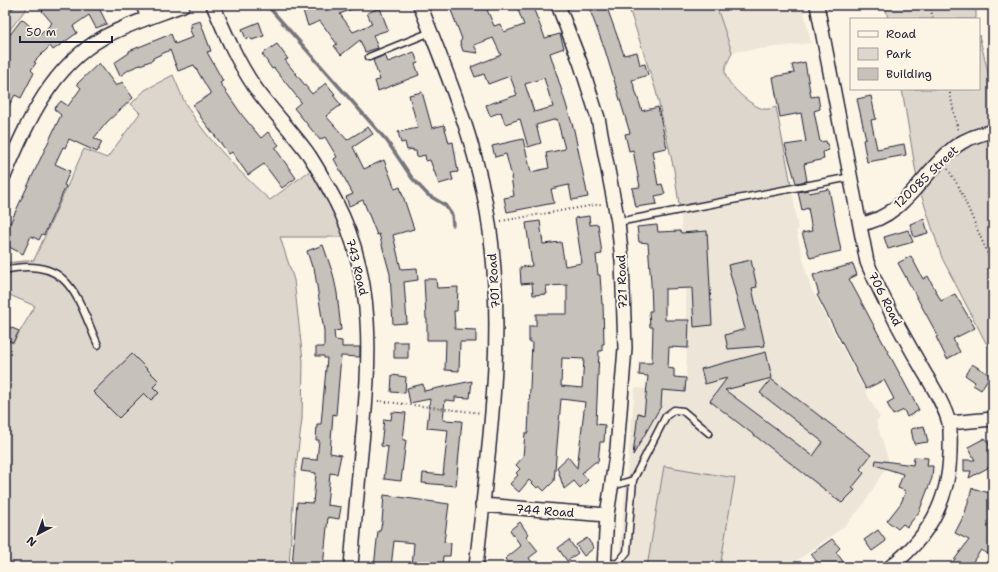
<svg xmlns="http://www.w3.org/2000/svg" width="998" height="572" font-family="'Shantell Sans',sans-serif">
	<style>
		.built { fill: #ece5d8 }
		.green { fill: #dcd6cc; stroke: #7f7c84 }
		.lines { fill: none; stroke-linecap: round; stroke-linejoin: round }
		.stream { stroke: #78757e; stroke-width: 3.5 }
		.building { fill: #c6c1bb; stroke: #22223b; fill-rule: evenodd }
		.lane-casing { stroke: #22223b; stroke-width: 9 }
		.street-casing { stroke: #22223b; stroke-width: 16 }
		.path { stroke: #22223b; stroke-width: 2; stroke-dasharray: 1 3; stroke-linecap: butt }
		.lane { stroke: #fcf5e5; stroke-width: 6 }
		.street { stroke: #fcf5e5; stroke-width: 13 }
		.labels { text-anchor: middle; stroke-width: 4; stroke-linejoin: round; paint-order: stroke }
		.street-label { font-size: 12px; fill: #22223b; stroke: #fcf5e5 }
	</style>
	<rect width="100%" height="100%" fill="#fcf5e5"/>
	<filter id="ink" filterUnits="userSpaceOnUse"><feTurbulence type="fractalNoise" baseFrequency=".025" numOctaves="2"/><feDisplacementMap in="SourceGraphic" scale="8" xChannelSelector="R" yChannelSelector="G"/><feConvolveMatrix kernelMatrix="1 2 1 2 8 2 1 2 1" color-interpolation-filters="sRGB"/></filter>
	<g filter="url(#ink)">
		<path class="built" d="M716,5H802L811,43L732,52Z
			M792,189L798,230L796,231L810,286L828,322L880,418L876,421L889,462L864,504L845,526L788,567H618L635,388L686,392L687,330L684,254L680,211Z"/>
		<path class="green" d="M5,5H29L5,36Z
			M628,5H716L732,52C730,59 724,66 725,73C727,85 752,107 764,109C768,110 772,108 776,107L792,189L680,211L674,170L656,91Z
			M885,5H976V19H888Z
			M979,35L993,93V346L986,343L942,258L918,185L902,89H979Z
			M173,75C178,86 182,98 188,108C207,139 244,177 270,200L315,167L349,237H280L294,280L303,361L302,419L295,475L289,567H5V340L13,343L35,306L5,293V263L34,260L84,149L107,158L140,113L131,104L145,90Z
			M664,466L735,478L720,567H647Z"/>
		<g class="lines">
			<path class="stream" d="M267,5L387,141L412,178L428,195L445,205L452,215L453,225
				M5,15L14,5"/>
		</g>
		<path class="building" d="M49,5H104L99,8L107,24L96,28L89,15L73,26L77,33L53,50L50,46L34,62L36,63L31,70L34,73L21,98L15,95L5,112V41L22,19L40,35L52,23L42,11Z
			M301,5H361L340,14L353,32L372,24L367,13L380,8L388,30L373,35L378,48L365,52L360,40L341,55L334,46L337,44L320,21L308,26Z
			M449,5H485L494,26L500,24L504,32L524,25L516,5H532L545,38L560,34L564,48L550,53L574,130L588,197L572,200L569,185L551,189L554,203L507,212L504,198L514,196L511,177H512L506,154L495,157L492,146L523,139L531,172L549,168L546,153L565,149L557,119L536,125L541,143L528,147L520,119L505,124L501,112L490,116L486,105L517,95L510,76L488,84L484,74L475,77L471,67L501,55L493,38L474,45L478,53L463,51L460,42L462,39ZM544,78L553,107L534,112L525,84Z
			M588,5H606L624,55L637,52L640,65L645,64L648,75L632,80L642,111L658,107L667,148L652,151L658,185L662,184L665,194L655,196L657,204L636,207L632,188L640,187L633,150L629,151L625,134L630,133L605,50Z
			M200,21L211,51L207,52L223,81L220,83L242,115L261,138L268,132L279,145L275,148L296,178L282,188L264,164L248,175L232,152L229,154L202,119L193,105L211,94L194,65L178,71L170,50L153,58V60L130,69L120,76L114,63L129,53V51L171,34L175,44L193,37L189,28L192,27L190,24Z
			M259,22L264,36L252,40L250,37L246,39L242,29Z
			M277,44L288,59L285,60L312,94L326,83L335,94L333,95L341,105L326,116L347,140L368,127L373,134L353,147L364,169L384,160L395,189L400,187L414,229L393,235L401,269L417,268L418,280L404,282L407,323L393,324L390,274L379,234L377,235L363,200L349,206L346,197L353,194L334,159L337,157L325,137L320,140L294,108L301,102L274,68L272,69L262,54Z
			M414,52L418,63L415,64L419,75L378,91L375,81L380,80L373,60L385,55L388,62Z
			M805,62L811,97L818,96L820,109L814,111L820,142L826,141L829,150L823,152L824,159L804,164L807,181L796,183L785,145L806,142L801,113L780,117L773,77L794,73L792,65Z
			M99,63L116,86L122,82L133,98L107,122L94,138L102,142L97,152L69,139L65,148L63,147L55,164L70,171L64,185L66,186L44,235L42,234L39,240L31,236L23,254L5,245V234L61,115L54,109L61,101L68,106L81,88L77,84Z
			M422,92L432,128L444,125L449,143L453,142L458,172L451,173L453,180L439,184L430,160L426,161L425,155L417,157L416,151H413V149L407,150L405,142L401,143L398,132L418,128L409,95Z
			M871,96L876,119L871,120L877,149L904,144L906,155L867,162L863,140L866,139L857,99Z
			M829,189L841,251L810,258L802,233L812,231L808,208L802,210L798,192L808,190L809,193Z
			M589,216L590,225L598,224L602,254L596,255L598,275H600L602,304H603L604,344H602V351H599L596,424L605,425L604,442H600L598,462H595L582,473L588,480L580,488L574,481L564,489L557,467L568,457L577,468L585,402L561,399L554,481L544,491L539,486L537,488L529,480L519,492L510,484L518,475L516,473L520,469L516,465L523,457L525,433H528L532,342H529V326H536V314H567V285L546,286L547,294L533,295L532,283L521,284L520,267L532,266L526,223L540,221L543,244L561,242L565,266L582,263L575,218ZM562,358L584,359L582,388L561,386Z
			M924,219L928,233L914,237L910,224Z
			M657,225L658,232L680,231L681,233L707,231L712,325L694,327L692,288L665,289V320H689L688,348L669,347L668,368L674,369V377L686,378L685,392L662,390L661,406L633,455L638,413L644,415L648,376L639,375L640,363H652L653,327H650L649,311H652L651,283L648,243L639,242L637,227Z
			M908,230L913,242L888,249L884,237Z
			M323,245L333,274L337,293L341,330L334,331L335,340L342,341V347H360V357L341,356L336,415L333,414L330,453L341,455L337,474L330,473L327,505L341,507L339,519L328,517L323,567H292L297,502L313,503L316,473L301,471L303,459L317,460L319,440H316L317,424H321L327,358H324V356H316V347H324V331L314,267H312L307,251Z
			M911,256L923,279L928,276L941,301L955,294L975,328L953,339L960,352L947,359L936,337L938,336L898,263Z
			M751,260L757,287L752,288L765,346L728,349L725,335L745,329L728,265Z
			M853,264L857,275L849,279L919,410L907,417L904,410L893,415L887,403L894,399L884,380L866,389L817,295L819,294L813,275Z
			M424,279H436L437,288L458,287L457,311H454L455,329L476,330V342H460L459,371L445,370L446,340H427V319H426Z
			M5,325L19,331L13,342L5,339Z
			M394,342H408V358H394Z
			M766,352L772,378L725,390L813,456L823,442L760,393L771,379L871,455L860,469L864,473L852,488L855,490L842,503L710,401L727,378L705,384L701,369Z
			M132,354L159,381L153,387L159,393L151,400L144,393L119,418L93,392Z
			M972,364L990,375L981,390L973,385L975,382L965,375Z
			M392,375L406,377L405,393L391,392Z
			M472,381L470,398L455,397V401L445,400L443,420L462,421L456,486L422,483L423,473L443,475L448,430L427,428L430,399L410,403L407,388L423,384L424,391Z
			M392,412L406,413L403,440H406L401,481L384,479L388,447L381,446L384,419L391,420Z
			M924,426L928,442L914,444L911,429Z
			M985,438L993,451V465L969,478L971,471H964V460H975L968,447Z
			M914,457L928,458L927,466H933L932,478L919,512L907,527L903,524L898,529L887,521L901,503L906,491L898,488L903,474L875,465L876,460L913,465Z
			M972,488L993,494V543L988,554L981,550L969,567H949L969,540L955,533L965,513Z
			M384,495L449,504L444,542L451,543L450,556H443L442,567H412L414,543L394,541L391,567H374L378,531H380L382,522Z
			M520,522L528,534L526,536L538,551L529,558L535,566L510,565L505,559L521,546L510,530Z
			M878,530L886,541L872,551L864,540Z
			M587,538L594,548L584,556L576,545Z
			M832,539L840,548L836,552L847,567H821L811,554Z
			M569,540L578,553L567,561L558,548Z"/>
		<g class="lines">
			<defs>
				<path id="lane" d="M369,57L431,32
					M618,222L851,177
					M5,270C70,255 77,298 98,345
					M613,486L633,480L666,416L674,410L683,411L709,433
					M604,564L618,563L627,552L633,480"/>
				<path id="street" d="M143,5L148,18
					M213,5C225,33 237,61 254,86C271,110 292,131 309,155C319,170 328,187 336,202C376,280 370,359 362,443C358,484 354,526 351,567
					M420,5C448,76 478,147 489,224C506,338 488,453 476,567
					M558,5L580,62L598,118L618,222L622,261L625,348L617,449L607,515L604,567
					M817,5L867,262C882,298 901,332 920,365C930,383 944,403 949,423C951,432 950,444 950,453C949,502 928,538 890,567
					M5,174C28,121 51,67 104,37C128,24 157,15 183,5
					M860,224C904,218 923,171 956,146C967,138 980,134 993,131
					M949,423L993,419
					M482,505L607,515"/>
			</defs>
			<use href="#lane" class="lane-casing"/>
			<use href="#street" class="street-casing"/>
			<path class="path" d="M930,5L933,19
				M949,89L958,131
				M948,169L959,187L993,266
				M501,221L601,204
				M378,401L481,413"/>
			<use href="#lane" class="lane"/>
			<use href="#street" class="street"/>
		</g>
	</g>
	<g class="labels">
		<g class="street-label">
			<text transform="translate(926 177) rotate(-44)" y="4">120085 Street</text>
			<text transform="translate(357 267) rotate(76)" y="4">743 Road</text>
			<text transform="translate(494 281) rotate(-94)" y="4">701 Road</text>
			<text transform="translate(622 282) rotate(-92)" y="4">721 Road</text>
			<text transform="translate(885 299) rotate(63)" y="4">706 Road</text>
			<text transform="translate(545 511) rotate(4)" y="4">744 Road</text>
		</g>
	</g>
	<rect width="998" height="572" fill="none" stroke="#fcf5e5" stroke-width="20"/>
	<rect x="10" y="10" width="978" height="552" fill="none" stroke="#22223b" stroke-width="1.5" filter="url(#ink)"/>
	<rect x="850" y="18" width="130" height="72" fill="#fcf5e5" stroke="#a5a1a1"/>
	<rect x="858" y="31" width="20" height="6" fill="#fcf5e5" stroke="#a5a1a1"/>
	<text x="886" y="38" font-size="12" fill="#22223b">Road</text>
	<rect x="858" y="48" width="20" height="12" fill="#dcd6cc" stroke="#a5a1a1"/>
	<text x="886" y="58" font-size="12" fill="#22223b">Park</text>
	<rect x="858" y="68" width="20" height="12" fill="#c6c1bb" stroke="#a5a1a1"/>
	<text x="886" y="78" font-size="12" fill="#22223b">Building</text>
	<g transform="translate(38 534) rotate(221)" stroke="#fcf5e5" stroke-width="3" paint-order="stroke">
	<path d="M0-3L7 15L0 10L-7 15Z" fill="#22223b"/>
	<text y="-6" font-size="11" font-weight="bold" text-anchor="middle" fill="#22223b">N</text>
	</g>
	<path d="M20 36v6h92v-6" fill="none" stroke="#22223b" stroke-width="2"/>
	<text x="26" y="36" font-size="12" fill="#22223b" stroke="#fcf5e5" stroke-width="3" paint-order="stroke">50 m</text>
</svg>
